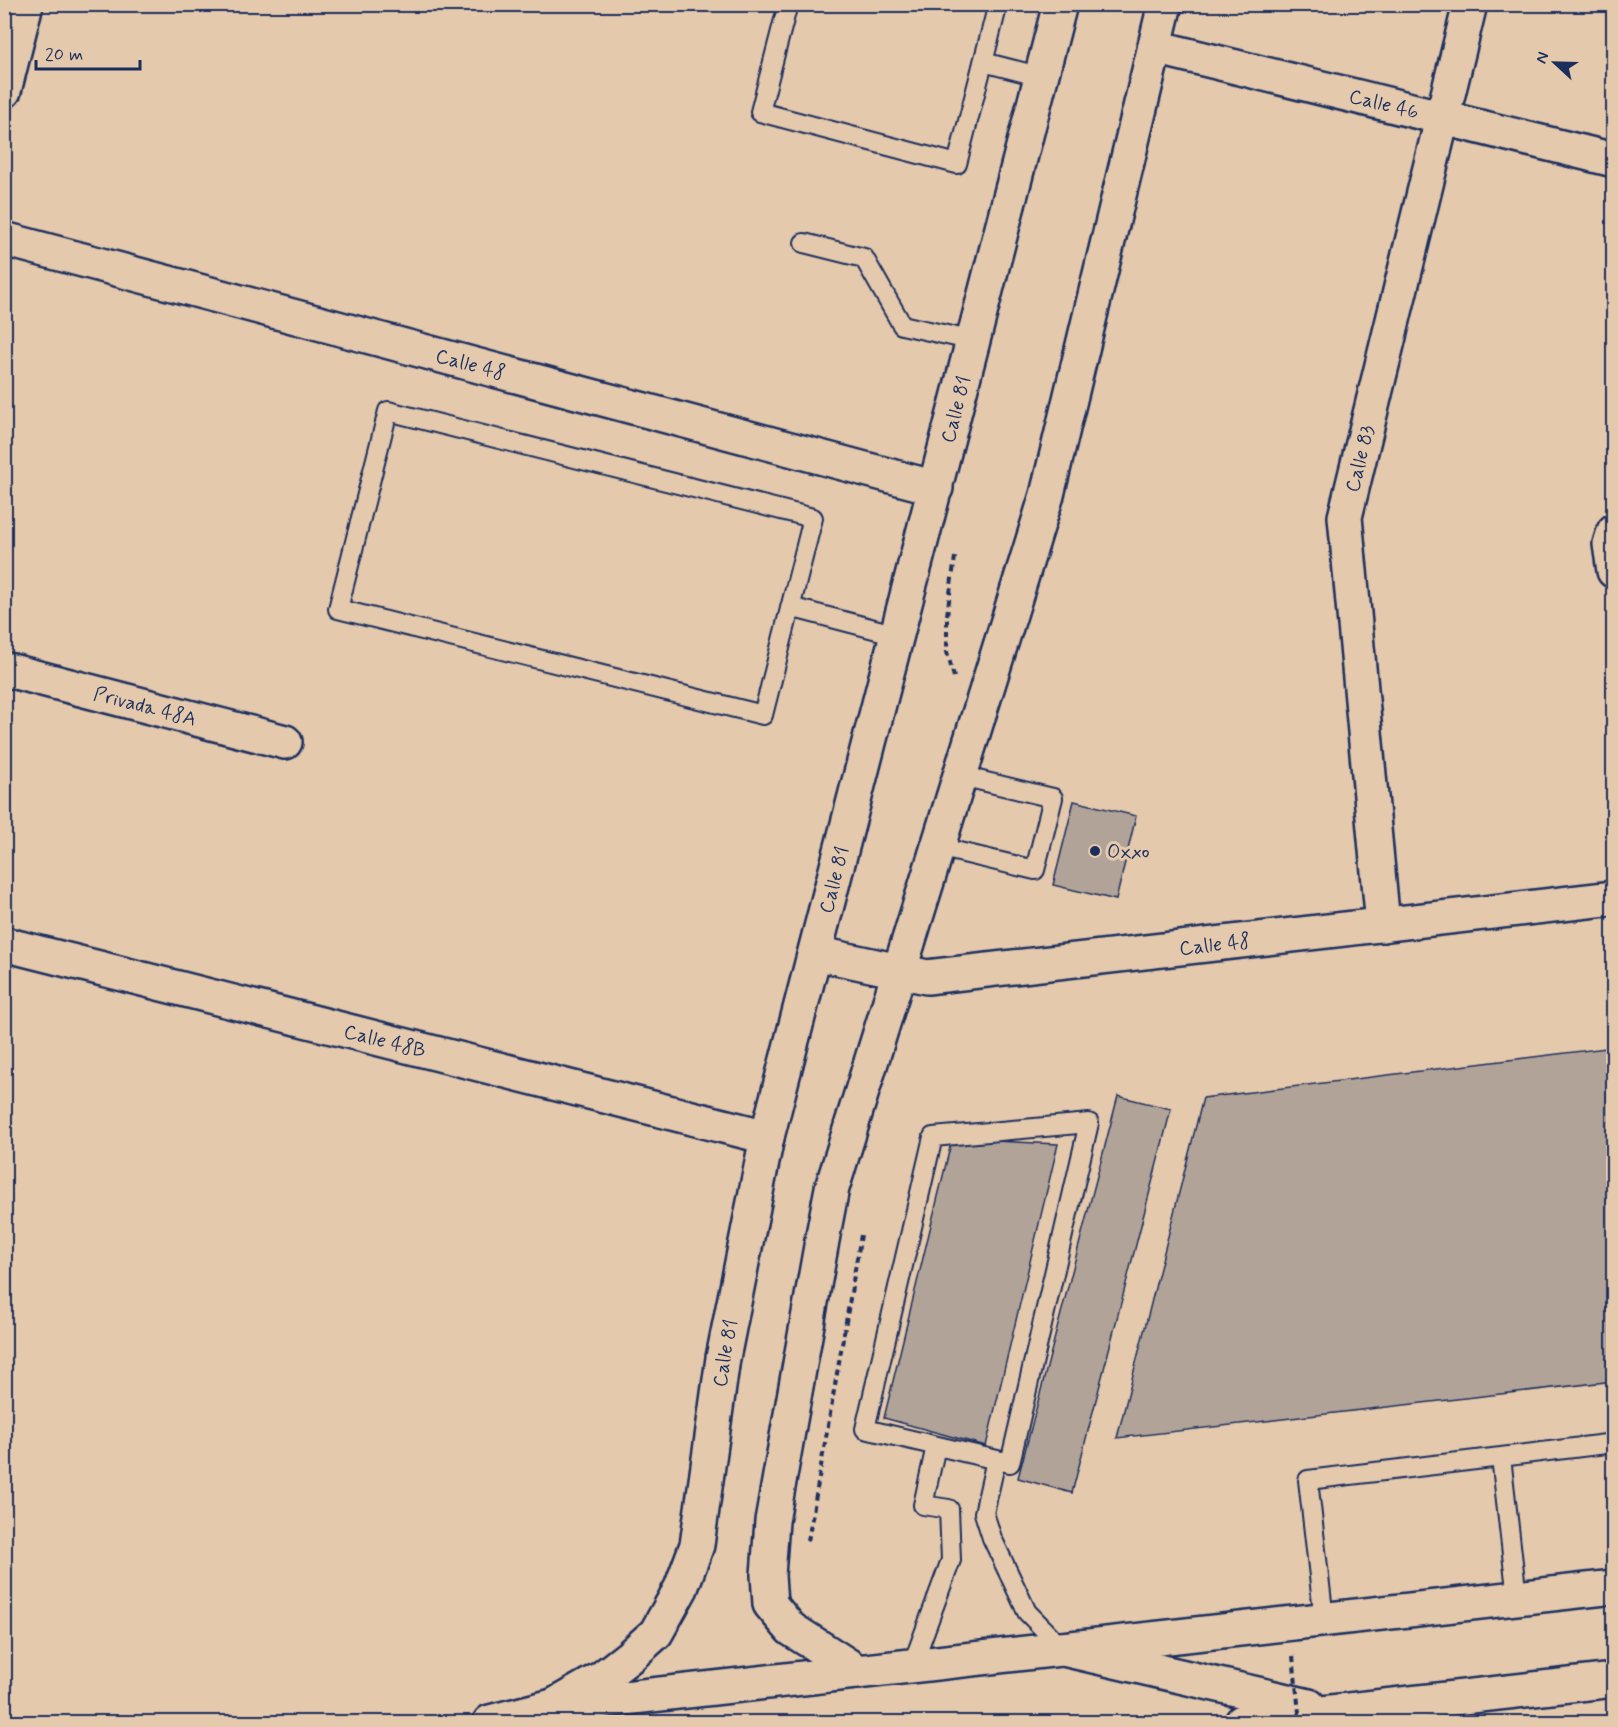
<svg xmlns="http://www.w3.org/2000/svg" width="1618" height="1727" font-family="Mynerve,sans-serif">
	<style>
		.building { fill: #b2a398; stroke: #1b2f5e; stroke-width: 1.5 }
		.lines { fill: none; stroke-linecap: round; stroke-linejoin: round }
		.lane-casing { stroke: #1b2f5e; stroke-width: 22 }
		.street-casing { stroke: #1b2f5e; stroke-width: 38 }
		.secondary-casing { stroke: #1b2f5e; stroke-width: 38 }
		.highway-casing { stroke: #1b2f5e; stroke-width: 38 }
		.path { stroke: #1b2f5e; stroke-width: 4; stroke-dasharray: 6 4.5; stroke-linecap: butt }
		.lane { stroke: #e4c9ac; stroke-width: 18 }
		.street { stroke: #e4c9ac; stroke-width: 33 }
		.secondary { stroke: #e4c9ac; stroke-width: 33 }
		.highway { stroke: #e4c9ac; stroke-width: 33 }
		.path-bridge { stroke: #1b2f5e; stroke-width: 4; stroke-dasharray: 6 4.5; stroke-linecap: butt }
		.poi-dot { fill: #1b2f5e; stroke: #e4c9ac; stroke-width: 2 }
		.labels { text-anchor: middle; stroke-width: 6; stroke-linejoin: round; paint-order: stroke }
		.street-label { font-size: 20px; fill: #1b2f5e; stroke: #e4c9ac }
		.poi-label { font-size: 20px; fill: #1b2f5e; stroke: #e4c9ac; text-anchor: start }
	</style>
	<rect width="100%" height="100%" fill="#e4c9ac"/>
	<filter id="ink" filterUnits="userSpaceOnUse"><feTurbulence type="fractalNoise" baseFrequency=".0167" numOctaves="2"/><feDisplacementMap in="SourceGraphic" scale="12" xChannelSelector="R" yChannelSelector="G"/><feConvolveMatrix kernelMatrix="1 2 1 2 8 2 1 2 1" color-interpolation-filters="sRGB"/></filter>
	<g filter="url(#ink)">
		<path class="building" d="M1074,801L1136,816L1116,900L1053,885Z
			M1614,1047V1381L1117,1438L1203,1098Z
			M1118,1096L1171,1109L1072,1493L1018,1478Z
			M952,1139L1058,1144L986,1446L884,1418Z"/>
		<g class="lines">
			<defs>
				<path id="lane" d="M788,4L760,112L957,164L998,4
					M983,62L1042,77
					M804,243L864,258L902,325L974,341
					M388,411L813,518L763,715L338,609Z
					M790,607L897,635
					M938,847L1035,870L1053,798L961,776
					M1089,1123L1010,1463L865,1429L933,1137Z
					M1501,1457L1614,1443
					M996,1460L984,1513L992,1538L1027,1612L1063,1649
					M1324,1620L1308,1480L1501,1457L1517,1598
					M912,1666L951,1560L949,1509L923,1505L936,1446"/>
				<g id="street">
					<path id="s1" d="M1155,47L1614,160"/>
					<path id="s2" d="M4,239L936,488"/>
					<path d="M1614,531L1610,544L1614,571"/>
					<path id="s3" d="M4,669L285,742"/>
					<path id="s4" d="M1383,925L1345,517L1470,4"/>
					<path id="s5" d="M4,944L767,1137"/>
					<path id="s6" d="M815,953L927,977L1614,898"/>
				</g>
				<g id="secondary">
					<path d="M4,91L26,4"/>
					<path d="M858,1672L791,1629L770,1604L768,1575L772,1521L823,1235L832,1188L1047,495L1165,4"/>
					<path id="s7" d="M553,1706L602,1678L629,1657L656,1633L681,1588L697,1545L723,1358L767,1137L1060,4"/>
					<path d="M490,1722L553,1706L1614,1587"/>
				</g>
				<path id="highway" d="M1063,1649L1309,1706
					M1242,1722L1614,1680"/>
			</defs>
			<use href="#lane" class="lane-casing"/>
			<use href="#street" class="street-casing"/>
			<use href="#secondary" class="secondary-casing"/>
			<use href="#highway" class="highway-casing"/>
			<path class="path" d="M954,677L947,652V615L955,557
				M808,1541L861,1235"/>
			<use href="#lane" class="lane"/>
			<use href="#street" class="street"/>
			<use href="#secondary" class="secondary"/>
			<use href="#highway" class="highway"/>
			<path class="path-bridge" d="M1293,1656L1300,1722"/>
		</g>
	</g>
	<circle class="poi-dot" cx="1095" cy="851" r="6"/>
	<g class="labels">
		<g class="street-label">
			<text dy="7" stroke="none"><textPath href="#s1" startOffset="236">Calle 46</textPath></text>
			<text dy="7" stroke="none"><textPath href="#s2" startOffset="483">Calle 48</textPath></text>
			<text dy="7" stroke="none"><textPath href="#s7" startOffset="1390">Calle 81</textPath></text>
			<text dy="7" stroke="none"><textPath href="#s4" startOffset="470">Calle 83</textPath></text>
			<text dy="7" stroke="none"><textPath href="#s3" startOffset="146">Privada 48A</textPath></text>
			<text dy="7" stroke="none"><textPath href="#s7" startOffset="904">Calle 81</textPath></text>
			<text dy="7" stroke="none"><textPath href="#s6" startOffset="404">Calle 48</textPath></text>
			<text dy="7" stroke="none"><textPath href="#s5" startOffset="393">Calle 48B</textPath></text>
			<text dy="7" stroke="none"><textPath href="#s7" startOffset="418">Calle 81</textPath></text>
		</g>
		<g class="poi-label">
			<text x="1107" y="858">Oxxo</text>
		</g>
	</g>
	<rect width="1618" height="1727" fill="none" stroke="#e4c9ac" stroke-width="24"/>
	<rect x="12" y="12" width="1594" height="1703" fill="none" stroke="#1b2f5e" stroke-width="2" filter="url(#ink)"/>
	<g transform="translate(1555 63) rotate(292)" stroke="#e4c9ac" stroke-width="4.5" paint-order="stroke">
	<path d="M0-4.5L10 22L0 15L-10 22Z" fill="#1b2f5e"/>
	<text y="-9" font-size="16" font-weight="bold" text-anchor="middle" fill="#1b2f5e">N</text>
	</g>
	<path d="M36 60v9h104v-9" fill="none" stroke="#1b2f5e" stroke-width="3"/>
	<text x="45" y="60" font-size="18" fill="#1b2f5e" stroke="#e4c9ac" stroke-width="4.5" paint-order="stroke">20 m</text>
</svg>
